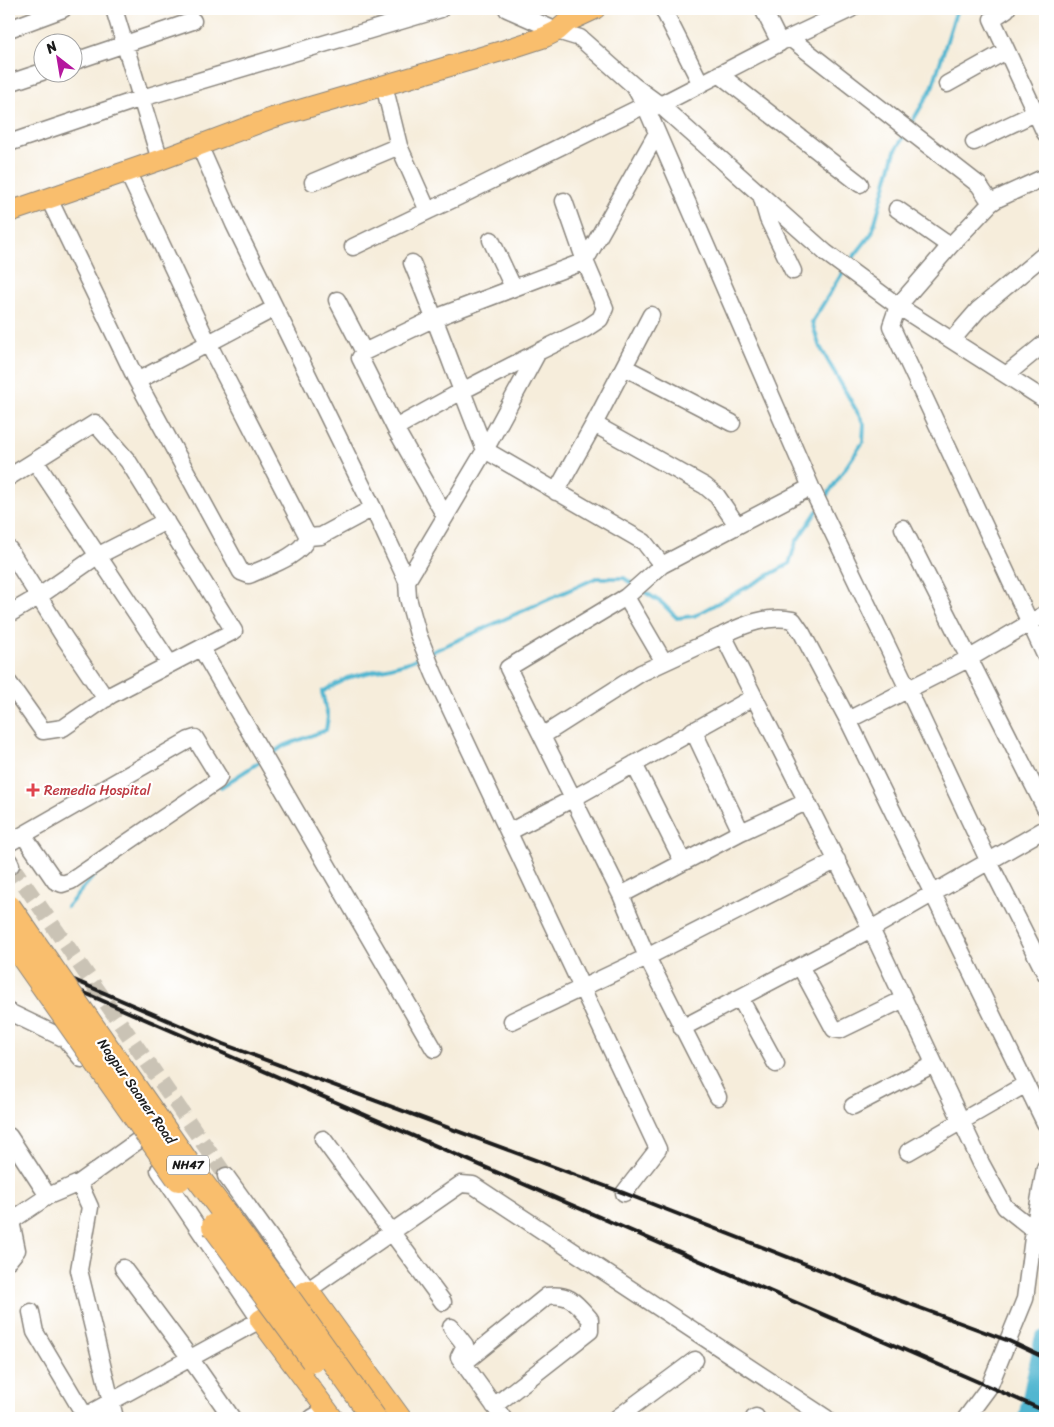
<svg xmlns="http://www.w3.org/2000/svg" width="1054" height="1427" font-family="Sriracha,sans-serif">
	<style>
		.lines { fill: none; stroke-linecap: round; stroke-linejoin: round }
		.stream { stroke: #51b6d0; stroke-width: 4 }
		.river { stroke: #51b6d0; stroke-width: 22 }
		.minor-tunnel { stroke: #cac3b5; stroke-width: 16; stroke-dasharray: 16 8; stroke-linecap: butt }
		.minor-casing { stroke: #89847c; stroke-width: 19 }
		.major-casing { stroke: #89847c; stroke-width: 22 }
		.minor { stroke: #fff; stroke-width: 16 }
		.major { stroke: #f9be6d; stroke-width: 20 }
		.rail { stroke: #1c1c1c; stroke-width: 4 }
		.highway-bridge-casing { stroke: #89847c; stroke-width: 26; stroke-linecap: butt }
		.highway-bridge { stroke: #f9be6d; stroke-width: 24 }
		.health-dot { fill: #e0444e; stroke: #fff; stroke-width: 2 }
		.labels { text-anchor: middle; stroke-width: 4.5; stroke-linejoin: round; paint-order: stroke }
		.shield { fill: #fff; stroke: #606060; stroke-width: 1 }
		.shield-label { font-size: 12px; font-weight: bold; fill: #1c1c1c }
		.health-label { font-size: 14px; fill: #be3a42; stroke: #fff; text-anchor: start }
		.street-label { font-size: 14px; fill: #1c1c1c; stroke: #fff }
	</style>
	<rect width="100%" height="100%" fill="#fff"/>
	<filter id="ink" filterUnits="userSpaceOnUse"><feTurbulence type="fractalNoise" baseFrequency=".02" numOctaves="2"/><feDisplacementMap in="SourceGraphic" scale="10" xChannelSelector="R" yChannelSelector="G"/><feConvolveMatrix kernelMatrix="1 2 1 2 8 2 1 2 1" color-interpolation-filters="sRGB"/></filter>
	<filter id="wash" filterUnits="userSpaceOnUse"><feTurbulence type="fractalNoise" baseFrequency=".0096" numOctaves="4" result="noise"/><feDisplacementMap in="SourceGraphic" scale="20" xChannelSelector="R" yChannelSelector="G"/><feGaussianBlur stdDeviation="1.12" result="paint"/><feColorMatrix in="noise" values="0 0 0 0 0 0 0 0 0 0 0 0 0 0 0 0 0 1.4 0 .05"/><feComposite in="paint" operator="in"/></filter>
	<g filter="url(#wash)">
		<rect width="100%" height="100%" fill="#f6eddb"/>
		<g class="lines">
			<path class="stream" d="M909,127L932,88L957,9
				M848,264L872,233L895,151L906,133
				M823,501L863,442L864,424L819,345L812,322L843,272
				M640,589L662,603L677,618L694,616L789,564L796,542L817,511
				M429,653L596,578H624L634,585
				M269,756L283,746L326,730L328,717L322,692L347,678L406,663L423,656
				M221,787L261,761
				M67,907L97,872"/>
			<path class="river" d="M1029,1418L1045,1341"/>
		</g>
	</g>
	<g filter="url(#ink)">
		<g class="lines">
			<path class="minor-tunnel" d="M11,865L226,1176"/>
			<defs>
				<path id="minor" d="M114,9L160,160
					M507,9L557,31L580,38L634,86L660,105L826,253L898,306L1045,400
					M663,9L701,84
					M1007,9L992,19L1045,133
					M9,29L63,9
					M790,38L979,185L991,203
					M783,41L851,9
					M72,62L193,21
					M719,74L860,184
					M9,83L42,72
					M947,84L1006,51
					M384,85L399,146L428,211L458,197L645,105
					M634,86L645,105L811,487L908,689L989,862L1045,973
					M660,105L780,43L763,9
					M974,142L1035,113
					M9,143L142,98L441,9
					M199,145L234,224L373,508L407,581L408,598L418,634L434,674L658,1149L624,1193
					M127,171L208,343L308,537L321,536L373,508
					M1045,177L997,199L991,203L950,246L898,306L891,326L1045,655
					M313,182L399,146
					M761,195L768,219L793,271
					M49,199L137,381L241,572L249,575C268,566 300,557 308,537
					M564,201L585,261
					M897,209L950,246
					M491,240L513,287
					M353,247L428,211
					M585,261L657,133
					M412,263C438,325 460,388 485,450L538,352L585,329L600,319L605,308L585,261L435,318L364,352L360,358L395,428L445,516
					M337,300L364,352
					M952,340L978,310L1045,254
					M624,367L732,423
					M1006,375L1045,343
					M137,381L275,308
					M594,424L705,486L717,496L737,525
					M395,428L462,391L538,352
					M35,461L170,664
					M9,477L95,423L128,461L234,631L201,648L434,1049
					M556,492L594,424L651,315
					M903,528L1045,808
					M9,549L64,637L106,699
					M407,581L485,450L644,542L662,565
					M626,597L664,662
					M9,614L38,597L97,556L166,521
					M9,683L43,731L63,728L111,695L201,648
					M848,720L970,658L1045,614
					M693,730L741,832
					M542,736L641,673L723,635
					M634,764L683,862
					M509,832L572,799L754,697
					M9,843L189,740L195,738L219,777L217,781L71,881L62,884L55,881L24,836
					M9,861L11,865
					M621,895L741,832L806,802
					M800,966L834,1029L840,1030L904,999
					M740,998L776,1064
					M9,1012L65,1039L82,1059
					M512,1021L647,957L837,860
					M682,1028L871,929L1045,829
					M718,1097L647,957L621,895L508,668L626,597L662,565L811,487
					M853,1106L934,1064
					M9,1136L48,1196
					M323,1139L443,1302
					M908,1152L1026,1084
					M226,1176L308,1290L461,1184L473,1185L826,1418
					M79,1183L90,1207L79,1270L115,1418
					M9,1219L11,1221L48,1196L79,1183L139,1140
					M1034,1230L1005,1207L981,1163L871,929L723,635C745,624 768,615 793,620L802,633L848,720L1045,1123
					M9,1260L17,1250L11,1221
					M123,1268L190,1358L232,1418
					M31,1312L35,1332L85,1416
					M451,1327L465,1345L459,1357L503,1418
					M464,1363L547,1296C570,1293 576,1303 590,1319V1331L494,1406
					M81,1418L260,1320L159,1170
					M312,1418L327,1409
					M617,1418L695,1360
					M754,1418L756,1417
					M966,1418L989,1387L1025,1299L1034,1230L1045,1168"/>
				<path id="major" d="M9,212L160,160L272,118L505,50L545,37L557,31L567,22L595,9
					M333,1418L260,1320L308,1290L401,1418"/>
			</defs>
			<use href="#minor" class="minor-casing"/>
			<use href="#major" class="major-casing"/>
			<use href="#minor" class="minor"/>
			<use href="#major" class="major"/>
			<path class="rail" d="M9,952L223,1044L624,1193L872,1290L1009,1341L1045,1358
				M9,960L1045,1411"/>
			<defs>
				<path id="highway-bridge" d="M9,907L193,1171L291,1302L374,1418
					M9,937L179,1179
					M214,1226L313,1360"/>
			</defs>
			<use href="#highway-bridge" class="highway-bridge-casing"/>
			<use href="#highway-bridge" class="highway-bridge"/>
		</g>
	</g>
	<path class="health-dot" d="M30.5 782.5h5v5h5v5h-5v5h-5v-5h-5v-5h5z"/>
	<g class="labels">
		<rect class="shield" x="167" y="1155.5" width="42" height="19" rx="4"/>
		<g class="shield-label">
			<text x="188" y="1169">NH47</text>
		</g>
		<g class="health-label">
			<text x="44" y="795">Remedia Hospital</text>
		</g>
		<g class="street-label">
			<text transform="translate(137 1091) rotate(55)" y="5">Nagpur Saoner Road</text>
		</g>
	</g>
	<rect width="1054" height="1427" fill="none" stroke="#fff" stroke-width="30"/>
	<g transform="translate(58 58) rotate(329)"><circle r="24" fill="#ffffff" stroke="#a4a4a4"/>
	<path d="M0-4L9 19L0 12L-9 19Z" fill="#b5179e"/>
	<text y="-8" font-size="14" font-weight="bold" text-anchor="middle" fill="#1c1c1c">N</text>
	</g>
</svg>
